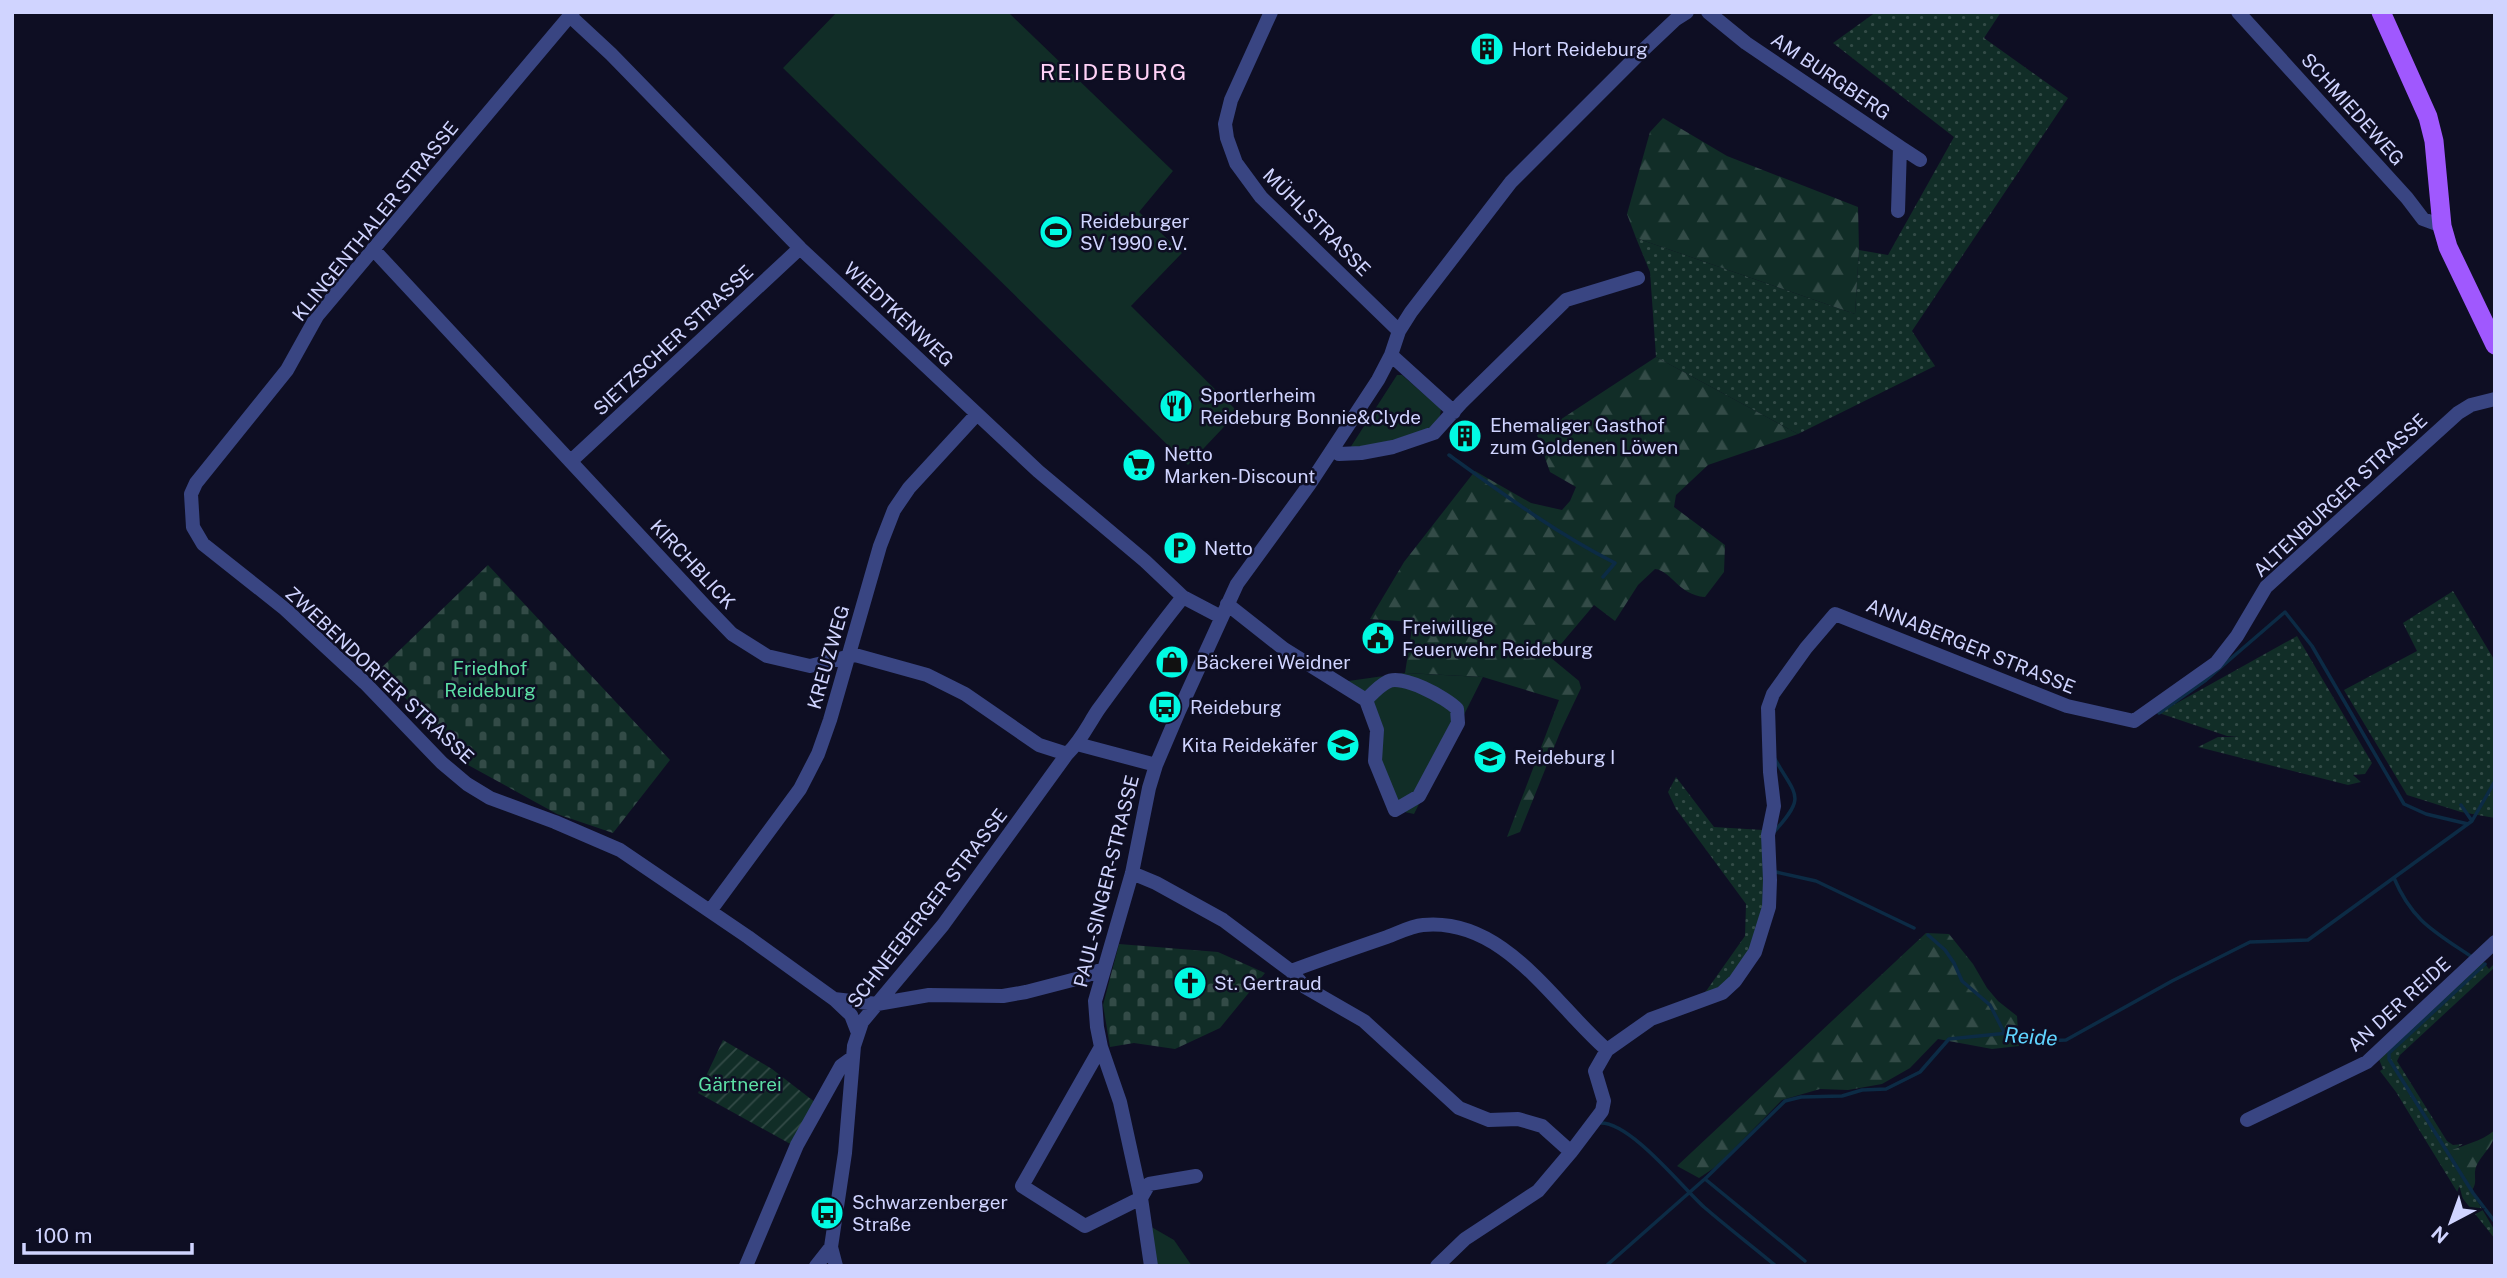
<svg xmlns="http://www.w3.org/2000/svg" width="2507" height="1278" font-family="'Public Sans',sans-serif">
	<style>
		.grass { fill: url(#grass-dots) }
		.forest { fill: url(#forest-firs) }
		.cemetery { fill: url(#cemetery-stones) }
		.park { fill: #112d27 }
		.garden { fill: url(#garden-furrows) }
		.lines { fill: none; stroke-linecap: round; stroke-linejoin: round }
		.stream { stroke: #0c2b45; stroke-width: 3.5 }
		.minor { stroke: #394582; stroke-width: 14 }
		.major { stroke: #a058fe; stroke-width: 19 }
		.labels { text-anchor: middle; stroke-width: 5; stroke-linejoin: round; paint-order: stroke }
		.poi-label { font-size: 19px; fill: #d0d4ff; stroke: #0e0e23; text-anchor: start }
		.street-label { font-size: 19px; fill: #d0d4ff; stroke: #0e0e23 }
		.park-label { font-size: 19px; fill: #5cdfa5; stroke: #0e0e23 }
		.water-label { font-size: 21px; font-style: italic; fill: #5fd4ff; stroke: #0e0e23 }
		.quarter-label { font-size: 23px; letter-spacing: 2px; fill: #ffd2f7; stroke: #0e0e23 }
	</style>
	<defs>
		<pattern id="grass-dots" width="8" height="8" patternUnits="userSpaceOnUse" patternTransform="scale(1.75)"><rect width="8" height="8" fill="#112d27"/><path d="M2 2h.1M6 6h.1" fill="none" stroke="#334b47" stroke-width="1.8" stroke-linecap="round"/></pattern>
		<pattern id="forest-firs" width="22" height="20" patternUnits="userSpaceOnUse" patternTransform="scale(1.75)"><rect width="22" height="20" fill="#112d27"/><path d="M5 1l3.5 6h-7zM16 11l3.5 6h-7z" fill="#334b47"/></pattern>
		<pattern id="cemetery-stones" width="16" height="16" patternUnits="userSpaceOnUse" patternTransform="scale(1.75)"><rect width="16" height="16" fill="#112d27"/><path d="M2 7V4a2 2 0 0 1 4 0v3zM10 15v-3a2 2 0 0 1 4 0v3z" fill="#334b47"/></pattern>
		<pattern id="garden-furrows" width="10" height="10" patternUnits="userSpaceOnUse" patternTransform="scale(1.75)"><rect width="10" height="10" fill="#112d27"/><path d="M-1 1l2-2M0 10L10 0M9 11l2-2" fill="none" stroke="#334b47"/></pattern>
	</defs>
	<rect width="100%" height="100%" fill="#0e0e23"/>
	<path class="grass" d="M1876,12H2001L1984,38L2068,98L1912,331L1935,366L1798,434L1656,357L1650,272L1636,238L1855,314L1859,250L1888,255L1954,137L1833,43Z
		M2453,591L2495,661V818L2461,812L2407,795L2344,690L2417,651L2403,623Z
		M2297,636L2372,763L2365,774L2353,775L2361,782L2348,785L2198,747L2218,737H2239L2227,736L2159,713Z
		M1676,777L1714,827L1763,830C1763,852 1768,888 1765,908C1760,939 1736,986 1704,994L1745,936L1746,904L1676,809L1668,792Z
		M2483,961L2489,969L2495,963V967L2400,1055L2397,1061L2447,1141L2453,1145L2463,1144L2449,1153L2495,1231V1239L2456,1190L2396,1092L2380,1071L2383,1069L2378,1057Z"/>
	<path class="forest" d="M1663,118L1727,156L1858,207L1859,250L1855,314L1636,238L1627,214L1650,132Z
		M1656,357L1798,434L1708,465L1676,495L1674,507L1725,545L1724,572L1705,597C1678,595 1672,571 1655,569L1638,585L1615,621L1594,605L1550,657L1579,681L1581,688L1561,730L1520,832L1507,837L1559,700L1483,677L1405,673L1413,622L1370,619L1404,562L1475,471L1531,503L1562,510L1570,501L1576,487L1550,472L1537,435Z
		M1926,933L1949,934L1973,964L1987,988L1998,1001L2017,1016L2019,1046L1992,1049L1938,1039L1910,1068L1882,1084L1848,1090L1820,1089L1782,1100L1717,1166L1699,1178L1677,1166Z
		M2495,1130C2495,1146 2482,1153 2476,1167C2473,1176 2478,1182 2472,1190L2448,1152C2464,1144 2481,1142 2495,1130Z"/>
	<path class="cemetery" d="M488,565L670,760L613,833L557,814L468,765L379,670Z
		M1119,944L1218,952L1265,973L1220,1028L1175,1049L1134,1043L1110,1047L1103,1005Z"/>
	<path class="park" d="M837,12H1008L1173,171L1139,212L1182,253L1131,306L1238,412L1188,465L783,68Z
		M1397,375H1402L1441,409L1440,416L1429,431L1348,451Z
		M1405,673L1483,677L1414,814L1395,810L1375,761L1377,730L1375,704L1341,682Z
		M1148,1225L1174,1240L1192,1266H1156Z"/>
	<path class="garden" d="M723,1040L772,1069L816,1103L794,1146L698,1093Z"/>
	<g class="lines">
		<path class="stream" d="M1449,455C1503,494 1556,533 1615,563L1603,577
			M2159,713L2206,680L2285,612L2312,646L2404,804L2426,814L2468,824
			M2461,805L2472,821
			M1774,832C1807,795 1796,797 1775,759
			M1776,872L1816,881L1914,928
			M2394,878C2412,921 2435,932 2472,957
			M1928,935L1945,950L1954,963L1962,981L1990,1005L2004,1032
			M2485,964L2389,1053V1059L2473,1193L2495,1222
			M1601,1123C1631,1123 1681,1186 1704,1207C1727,1227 1752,1246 1776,1266
			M1705,1179L1805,1261
			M1606,1266L1707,1177L1785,1101L1801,1097L1842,1096L1862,1090L1886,1089L1920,1072L1949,1039L2018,1032L2044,1041L2066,1040L2172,981L2250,942L2308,940L2472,821L2495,781"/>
		<path class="minor" d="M573,12L317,316L287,370L196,483L191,494L193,527L203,544L285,609L365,683L442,763L467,784L490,798L555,822L620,850L748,937L834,999L851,1015L858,1033
			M1271,12L1231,100L1225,124L1227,138L1236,163L1261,197L1399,331
			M1708,12L1746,43L1900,147L1898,211
			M2238,12L2407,198L2423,219L2442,226
			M570,16L611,54L800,248L1038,471L1145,561L1183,597L1221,617
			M1900,147L1920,160
			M373,249L705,606L732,634L767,656L810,666L855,655L927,675L965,694L1039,745L1067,754
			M1391,355L1454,412
			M1333,449L1339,454L1361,453L1393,447L1434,433L1461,403L1566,300L1638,278
			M571,461L800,248
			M1227,604L1284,649L1366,700L1377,730L1375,761L1395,810L1419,796L1458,723L1457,709C1447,698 1401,673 1387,682C1379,686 1372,694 1366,700
			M1077,744L1156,765
			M1132,873L1156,883L1223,920L1291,971L1305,987L1364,1021L1459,1108L1489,1120L1518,1119L1542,1126L1571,1152
			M710,911L800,789L818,754L830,720L880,546L894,510L909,488L977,414
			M1291,971C1323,959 1355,948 1387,937C1398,933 1411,926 1423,925C1504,917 1553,1003 1607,1050
			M834,999L877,1004L929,995L1003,996L1026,992L1080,978L1103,969
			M1101,1047L1022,1186L1085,1226L1141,1198L1149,1184L1196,1176
			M2247,1120L2367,1062L2495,942
			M746,1266L797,1145L841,1066L852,1058
			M816,1266L831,1247
			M836,1266L831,1247L845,1153L854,1046L862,1022L943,925L1067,754C1081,741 1088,725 1098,710C1126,672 1153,634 1183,597
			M1151,1266L1141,1198L1120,1102L1101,1047L1097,1027L1095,1001L1132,873L1149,788L1156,765L1179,711L1237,584L1309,485L1378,380L1391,355L1399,331L1411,312L1511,182L1640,53L1676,19L1687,12
			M1437,1266L1465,1239L1538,1191L1571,1152L1602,1111L1604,1101L1595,1071L1607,1050L1651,1019L1722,993L1735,981L1755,952L1769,907L1770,880L1768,835L1774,806L1770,772L1768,708L1773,694L1806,648L1835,614L2067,706L2134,721L2216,663L2237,636L2266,587L2458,413L2471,405L2495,399"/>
		<path class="major" d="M2381,12L2428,117L2434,141L2442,226L2448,247L2495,345"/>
	</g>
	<defs>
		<symbol id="building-disc" viewBox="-11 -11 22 22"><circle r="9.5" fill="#01fae3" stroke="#0e0e23"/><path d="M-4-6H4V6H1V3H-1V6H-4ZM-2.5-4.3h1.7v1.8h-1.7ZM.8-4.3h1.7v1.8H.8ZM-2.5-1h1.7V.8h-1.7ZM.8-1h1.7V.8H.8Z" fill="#111"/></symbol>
		<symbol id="stadium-disc" viewBox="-11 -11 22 22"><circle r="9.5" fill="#01fae3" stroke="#0e0e23"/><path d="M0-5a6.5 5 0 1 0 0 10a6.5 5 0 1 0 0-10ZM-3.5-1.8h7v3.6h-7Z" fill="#111"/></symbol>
		<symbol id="restaurant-disc" viewBox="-11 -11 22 22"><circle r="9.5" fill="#01fae3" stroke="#0e0e23"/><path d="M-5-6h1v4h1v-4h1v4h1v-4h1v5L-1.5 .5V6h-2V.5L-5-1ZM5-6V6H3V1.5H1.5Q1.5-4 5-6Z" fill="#111"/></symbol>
		<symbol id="supermarket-disc" viewBox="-11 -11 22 22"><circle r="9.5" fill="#01fae3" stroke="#0e0e23"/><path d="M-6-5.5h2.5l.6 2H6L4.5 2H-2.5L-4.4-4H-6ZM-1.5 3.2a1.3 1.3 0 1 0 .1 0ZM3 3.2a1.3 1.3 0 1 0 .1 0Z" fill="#111"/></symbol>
		<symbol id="parking-disc" viewBox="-11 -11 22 22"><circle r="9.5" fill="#01fae3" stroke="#0e0e23"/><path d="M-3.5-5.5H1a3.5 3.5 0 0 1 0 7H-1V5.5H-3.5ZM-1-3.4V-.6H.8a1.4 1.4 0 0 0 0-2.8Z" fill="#111"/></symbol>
		<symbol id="civic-disc" viewBox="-11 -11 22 22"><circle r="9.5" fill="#01fae3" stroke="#0e0e23"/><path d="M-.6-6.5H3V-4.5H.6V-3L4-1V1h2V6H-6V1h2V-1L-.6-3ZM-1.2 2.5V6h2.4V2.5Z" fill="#111"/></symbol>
		<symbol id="shop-disc" viewBox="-11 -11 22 22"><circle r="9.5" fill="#01fae3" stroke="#0e0e23"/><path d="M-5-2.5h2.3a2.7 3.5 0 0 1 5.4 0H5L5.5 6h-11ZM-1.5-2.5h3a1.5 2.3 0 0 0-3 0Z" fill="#111"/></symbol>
		<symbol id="bus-disc" viewBox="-11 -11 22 22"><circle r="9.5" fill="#01fae3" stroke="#0e0e23"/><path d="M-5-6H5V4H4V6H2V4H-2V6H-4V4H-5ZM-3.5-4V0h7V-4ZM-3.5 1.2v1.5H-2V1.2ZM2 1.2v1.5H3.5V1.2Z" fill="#111"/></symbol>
		<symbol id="school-disc" viewBox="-11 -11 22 22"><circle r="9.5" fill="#01fae3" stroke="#0e0e23"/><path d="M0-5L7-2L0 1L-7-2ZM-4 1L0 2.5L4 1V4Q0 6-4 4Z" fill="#111"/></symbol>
		<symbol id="church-disc" viewBox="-11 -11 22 22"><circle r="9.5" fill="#01fae3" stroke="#0e0e23"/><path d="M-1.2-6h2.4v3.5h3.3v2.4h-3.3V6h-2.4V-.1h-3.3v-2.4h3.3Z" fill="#111"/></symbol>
	</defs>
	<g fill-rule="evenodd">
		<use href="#building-disc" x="1468" y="30" width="38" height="38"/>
		<use href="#stadium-disc" x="1037" y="213" width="38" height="38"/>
		<use href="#restaurant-disc" x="1157" y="387" width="38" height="38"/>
		<use href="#building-disc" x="1446" y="417" width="38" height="38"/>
		<use href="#supermarket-disc" x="1120" y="446" width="38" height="38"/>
		<use href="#parking-disc" x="1161" y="529" width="38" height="38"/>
		<use href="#civic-disc" x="1359" y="619" width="38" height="38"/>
		<use href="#shop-disc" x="1153" y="643" width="38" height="38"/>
		<use href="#bus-disc" x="1146" y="688" width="38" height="38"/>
		<use href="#school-disc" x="1324" y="726" width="38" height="38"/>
		<use href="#school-disc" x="1471" y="738" width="38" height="38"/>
		<use href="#church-disc" x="1171" y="964" width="38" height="38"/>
		<use href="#bus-disc" x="808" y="1194" width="38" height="38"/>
	</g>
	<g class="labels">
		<g class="poi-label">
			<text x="1512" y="56">Hort Reideburg</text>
			<text x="1080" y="228">Reideburger<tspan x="1080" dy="22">SV 1990 e.V.</tspan></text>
			<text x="1200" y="402">Sportlerheim<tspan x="1200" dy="22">Reideburg Bonnie&amp;Clyde</tspan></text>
			<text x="1490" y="432">Ehemaliger Gasthof<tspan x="1490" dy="22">zum Goldenen Löwen</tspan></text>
			<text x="1164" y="461">Netto<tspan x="1164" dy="22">Marken-Discount</tspan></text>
			<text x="1204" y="555">Netto</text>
			<text x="1402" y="634">Freiwillige<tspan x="1402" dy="22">Feuerwehr Reideburg</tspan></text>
			<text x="1196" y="669">Bäckerei Weidner</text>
			<text x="1190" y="714">Reideburg</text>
			<text x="1318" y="752" text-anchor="end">Kita Reidekäfer</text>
			<text x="1514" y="764">Reideburg I</text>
			<text x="1214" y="990">St. Gertraud</text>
			<text x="852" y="1209">Schwarzenberger<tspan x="852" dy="22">Straße</tspan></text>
		</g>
		<g class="street-label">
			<text transform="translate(1831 76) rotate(34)" y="7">AM BURGBERG</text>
			<text transform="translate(2353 109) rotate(48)" y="7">SCHMIEDEWEG</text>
			<text transform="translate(375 221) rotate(-51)" y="7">KLINGENTHALER STRASSE</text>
			<text transform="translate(1317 222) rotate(45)" y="7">MÜHLSTRASSE</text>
			<text transform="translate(899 314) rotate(43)" y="7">WIEDTKENWEG</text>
			<text transform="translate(673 340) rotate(-43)" y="7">SIETZSCHER STRASSE</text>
			<text transform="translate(2340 495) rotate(-43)" y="7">ALTENBURGER STRASSE</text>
			<text transform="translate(693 564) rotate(47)" y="7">KIRCHBLICK</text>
			<text transform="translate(1971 646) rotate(22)" y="7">ANNABERGER STRASSE</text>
			<text transform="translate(828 657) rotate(-74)" y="7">KREUZWEG</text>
			<text transform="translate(380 675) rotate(43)" y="7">ZWEBENDORFER STRASSE</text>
			<text transform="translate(1106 881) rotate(-76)" y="7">PAUL-SINGER-STRASSE</text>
			<text transform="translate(927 908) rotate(-52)" y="7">SCHNEEBERGER STRASSE</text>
			<text transform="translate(2399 1004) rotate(-42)" y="7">AN DER REIDE</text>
		</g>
		<g class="park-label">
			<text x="490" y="675">Friedhof<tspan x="490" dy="22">Reideburg</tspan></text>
			<text x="740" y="1091">Gärtnerei</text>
		</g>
		<g class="water-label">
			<text transform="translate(2031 1037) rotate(4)" y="7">Reide</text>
		</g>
		<g class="quarter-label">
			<text x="1114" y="80">REIDEBURG</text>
		</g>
	</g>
	<rect width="2507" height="1278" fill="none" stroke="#d0d4ff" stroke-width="28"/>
	<g transform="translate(2451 1222) rotate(221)" stroke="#0e0e23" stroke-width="5" paint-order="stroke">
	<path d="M0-5L12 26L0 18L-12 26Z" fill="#d0d4ff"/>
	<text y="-10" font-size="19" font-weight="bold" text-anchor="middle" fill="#d0d4ff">N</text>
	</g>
	<path d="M24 1243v10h168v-10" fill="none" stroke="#d0d4ff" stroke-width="3.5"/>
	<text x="35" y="1243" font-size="21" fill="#d0d4ff" stroke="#0e0e23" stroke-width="5" paint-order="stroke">100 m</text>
</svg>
